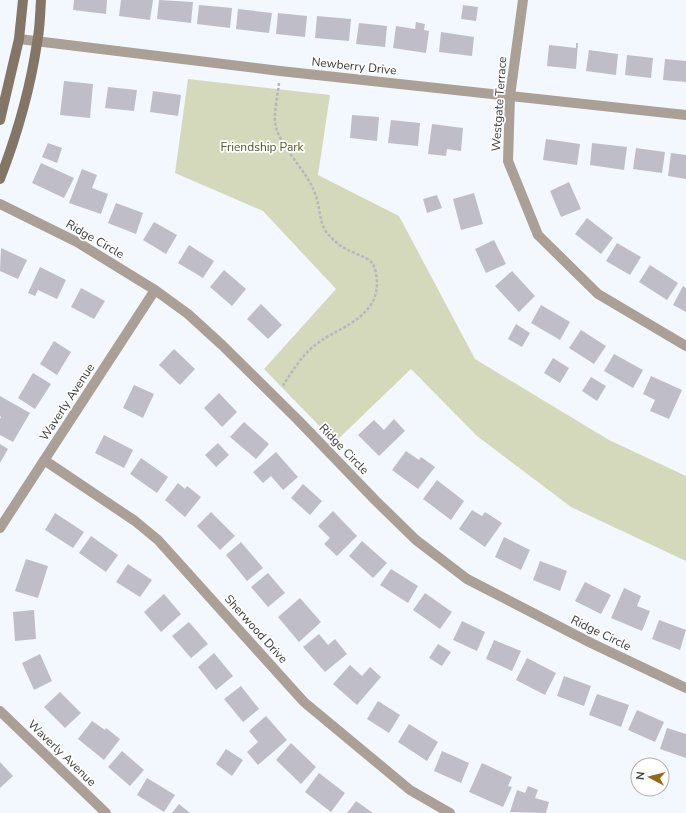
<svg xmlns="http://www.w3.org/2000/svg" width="686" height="813" font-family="'Nunito Sans',sans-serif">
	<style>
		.green { fill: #d5d9bb }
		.building { fill: #bfbec8 }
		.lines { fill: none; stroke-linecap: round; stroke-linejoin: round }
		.path { stroke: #b4b8bd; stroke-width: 2.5; stroke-dasharray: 3 2; stroke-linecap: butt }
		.street { stroke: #aaa095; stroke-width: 10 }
		.secondary { stroke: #847666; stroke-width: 10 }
		.labels { text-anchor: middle; stroke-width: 3.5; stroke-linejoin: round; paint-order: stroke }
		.street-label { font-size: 12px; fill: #37393c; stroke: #fff }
		.park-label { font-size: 12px; fill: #535724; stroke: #fff }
	</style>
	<rect width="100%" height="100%" fill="#f3f7fe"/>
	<path class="green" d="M188,79L330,95L318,175L399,216L475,359L609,440L686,476V561L571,507L477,436L411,369L335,442L264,369L336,289L263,211L175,173Z"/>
	<path class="building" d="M74,0H107L106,14L73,10Z
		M121,0H153L150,20L119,16Z
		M159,0L193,2L191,23L157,19Z
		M199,5L232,8L230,28L197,24Z
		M463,5L478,7L476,21L461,19Z
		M238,9L272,13L269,33L236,29Z
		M278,13L307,16L305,37L276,34Z
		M317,16L351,19L349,41L315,38Z
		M416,22L425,24L424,30L429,31L426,53L393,48L396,26L415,29Z
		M359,23L387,26L385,47L356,44Z
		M441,32L474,37L472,56L439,52Z
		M576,43H578L576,69L547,66L549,45L576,48Z
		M589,50L618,54L616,75L586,71Z
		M627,55L653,58L651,78L625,75Z
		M665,59L686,61V82L663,80Z
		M64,81L93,84L90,118L60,115Z
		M108,87L137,90L134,111L105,108Z
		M153,91L181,95L178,116L150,112Z
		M352,115L379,117L377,141L350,138Z
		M391,120L420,123L418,146L388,143Z
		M432,124L463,128L461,151L447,149L446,156L428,154Z
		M546,139L580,144L577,165L543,160Z
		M48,143L62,148L57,163L42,157Z
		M592,143L627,147L624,170L590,165Z
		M636,148L665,152L662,173L633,169Z
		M671,153L686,155V179L668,176Z
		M41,163L74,178L64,198L32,183Z
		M82,169L97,175L92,188L108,194L101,214L69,203Z
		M569,182L581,209L561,217L550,191Z
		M474,193L483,224L461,230L453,199Z
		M437,195L442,208L427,213L423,199Z
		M116,203L143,213L136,234L108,223Z
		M587,218L613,238L601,254L575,234Z
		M154,222L177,235L166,254L143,240Z
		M494,240L506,264L486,273L475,249Z
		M617,243L641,257L630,275L606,261Z
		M189,245L214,261L203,278L178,263Z
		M1,248L27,260L18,279L0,271Z
		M650,265L678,283L667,300L639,282Z
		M40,267L66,280L57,299L38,290L35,296L28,293Z
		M224,270L246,289L232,306L210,287Z
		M512,271L535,296L519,312L495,286Z
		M683,286L686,288V312L673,305Z
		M81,288L105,301L94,319L71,307Z
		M261,304L282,325L268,339L247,319Z
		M541,305L570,322L560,340L531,323Z
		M516,324L530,333L522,347L508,339Z
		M581,330L606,346L594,364L569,348Z
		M54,341L71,352L57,375L40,364Z
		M174,349L195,369L180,385L159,365Z
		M614,354L643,370L633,388L604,371Z
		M553,358L569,368L560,383L544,373Z
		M33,373L51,384L35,409L18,398Z
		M651,376L682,390L669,419L650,411L655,400L643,394Z
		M591,377L606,386L597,401L582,391Z
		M134,385L154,394L143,418L123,408Z
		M219,393L237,412L222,427L204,408Z
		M0,396L30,413L13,442L0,435V419L1,417L0,416Z
		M394,419L405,431L379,456L358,435L374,420L384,430Z
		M244,422L269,444L256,459L230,437Z
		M104,435L133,450L124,468L95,453Z
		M218,443L229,455L216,467L205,455Z
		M0,444L8,449L0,463Z
		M406,451L419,460L421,457L435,467L418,489L392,470Z
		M276,452L298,477L283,490L271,476L263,483L253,472Z
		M141,458L168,477L157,493L130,474Z
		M437,480L464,501L451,520L423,499Z
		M178,483L185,489L187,486L201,497L185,517L165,500Z
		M303,484L322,501L310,515L291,498Z
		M472,510L482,516L485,512L502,523L485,547L459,529Z
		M333,511L357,536L337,556L324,544L330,538L318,526Z
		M211,512L235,536L220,550L197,526Z
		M55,513L84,532L73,548L45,530Z
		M91,536L118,555L106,572L79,553Z
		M504,537L530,550L521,570L495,557Z
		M362,541L387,563L373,578L349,556Z
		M241,542L263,568L247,581L226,555Z
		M26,559L48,566L38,598L15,591Z
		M540,561L567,571L560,591L533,580Z
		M128,564L152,580L140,597L116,582Z
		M391,569L418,586L408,603L380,585Z
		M268,573L285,593L268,607L251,587Z
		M585,582L611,595L601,614L575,601Z
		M624,588L641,596L637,606L650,611L642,631L611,618Z
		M425,593L452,612L440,629L413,610Z
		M164,594L181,614L161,632L144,612Z
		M300,598L321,622L299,642L278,617Z
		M34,610L36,639L15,641L13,612Z
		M659,620L686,630L680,650L652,639Z
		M462,621L485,632L477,651L453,640Z
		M189,622L208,644L191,658L172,636Z
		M319,634L328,645L335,639L347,654L325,672L303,647Z
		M494,640L521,651L512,671L486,659Z
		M438,644L451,652L442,666L429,658Z
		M214,653L233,676L216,690L198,667Z
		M40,654L52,681L34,690L22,663Z
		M527,658L556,673L545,695L516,680Z
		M350,665L362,676L370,667L381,677L357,705L333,684Z
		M564,676L591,686L584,706L557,696Z
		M241,686L259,709L243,722L224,699Z
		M60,692L81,713L65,728L44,707Z
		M597,694L629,705L621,727L589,715Z
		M378,701L400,715L389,733L367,719Z
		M637,710L664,722L655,742L628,730Z
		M266,716L287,740L258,765L247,752L258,742L249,731Z
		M92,721L105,730L106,728L120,739L104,760L78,739Z
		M409,724L438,742L427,761L398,742Z
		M667,728L686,734V758L660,749Z
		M291,743L316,767L301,784L276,760Z
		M226,749L243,760L232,776L216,764Z
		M122,751L144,770L130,786L108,767Z
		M442,751L469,763L461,783L434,771Z
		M0,762L13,776L0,788Z
		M482,763L512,777L508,786L512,787L503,807L469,792Z
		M319,773L345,793L331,812L305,792Z
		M147,778L175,795L164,812L137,795Z
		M528,786L538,790L535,798L549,802L546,813L510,812L517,790L525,793Z
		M356,801L373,813H347Z
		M179,804L190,813H172Z"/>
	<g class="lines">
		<path class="path" d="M279,83C278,93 274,114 275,122C278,147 308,170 316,196C320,208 319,222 327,233C333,240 340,246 348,250C356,254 367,257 372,263C379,273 378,292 373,301C361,323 337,329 318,343C303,353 292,372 282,387"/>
		<path class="street" d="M523,0L510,96L508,161L538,235L598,294L686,346
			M19,39L280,71L686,115
			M0,204L77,242L155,290L188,314L222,345L297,419L375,500L416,540L467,579L591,643L686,688
			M44,460L135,521L158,540L304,702L410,790L450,813
			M0,528L155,290
			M0,711L106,813"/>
		<path class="secondary" d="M0,120L19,39L23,0
			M0,179C17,135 30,90 37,43C40,29 40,14 41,0"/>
	</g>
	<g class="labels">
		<g class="street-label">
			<text transform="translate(354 66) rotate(6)" y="4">Newberry Drive</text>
			<text transform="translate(499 104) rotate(-86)" y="4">Westgate Terrace</text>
			<text transform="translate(95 239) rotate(30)" y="4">Ridge Circle</text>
			<text transform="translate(67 402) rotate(-57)" y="4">Waverly Avenue</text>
			<text transform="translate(344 449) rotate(46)" y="4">Ridge Circle</text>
			<text transform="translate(256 629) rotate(48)" y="4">Sherwood Drive</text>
			<text transform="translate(601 633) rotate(26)" y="4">Ridge Circle</text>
			<text transform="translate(62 753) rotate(44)" y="4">Waverly Avenue</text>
		</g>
		<g class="park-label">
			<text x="262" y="151">Friendship Park</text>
		</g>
	</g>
	<g transform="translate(650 777) rotate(277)"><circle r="19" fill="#ffffff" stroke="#afb0b1"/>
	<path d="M0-3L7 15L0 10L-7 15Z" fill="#976818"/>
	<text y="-6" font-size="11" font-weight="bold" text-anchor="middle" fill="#37393c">N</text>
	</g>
</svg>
